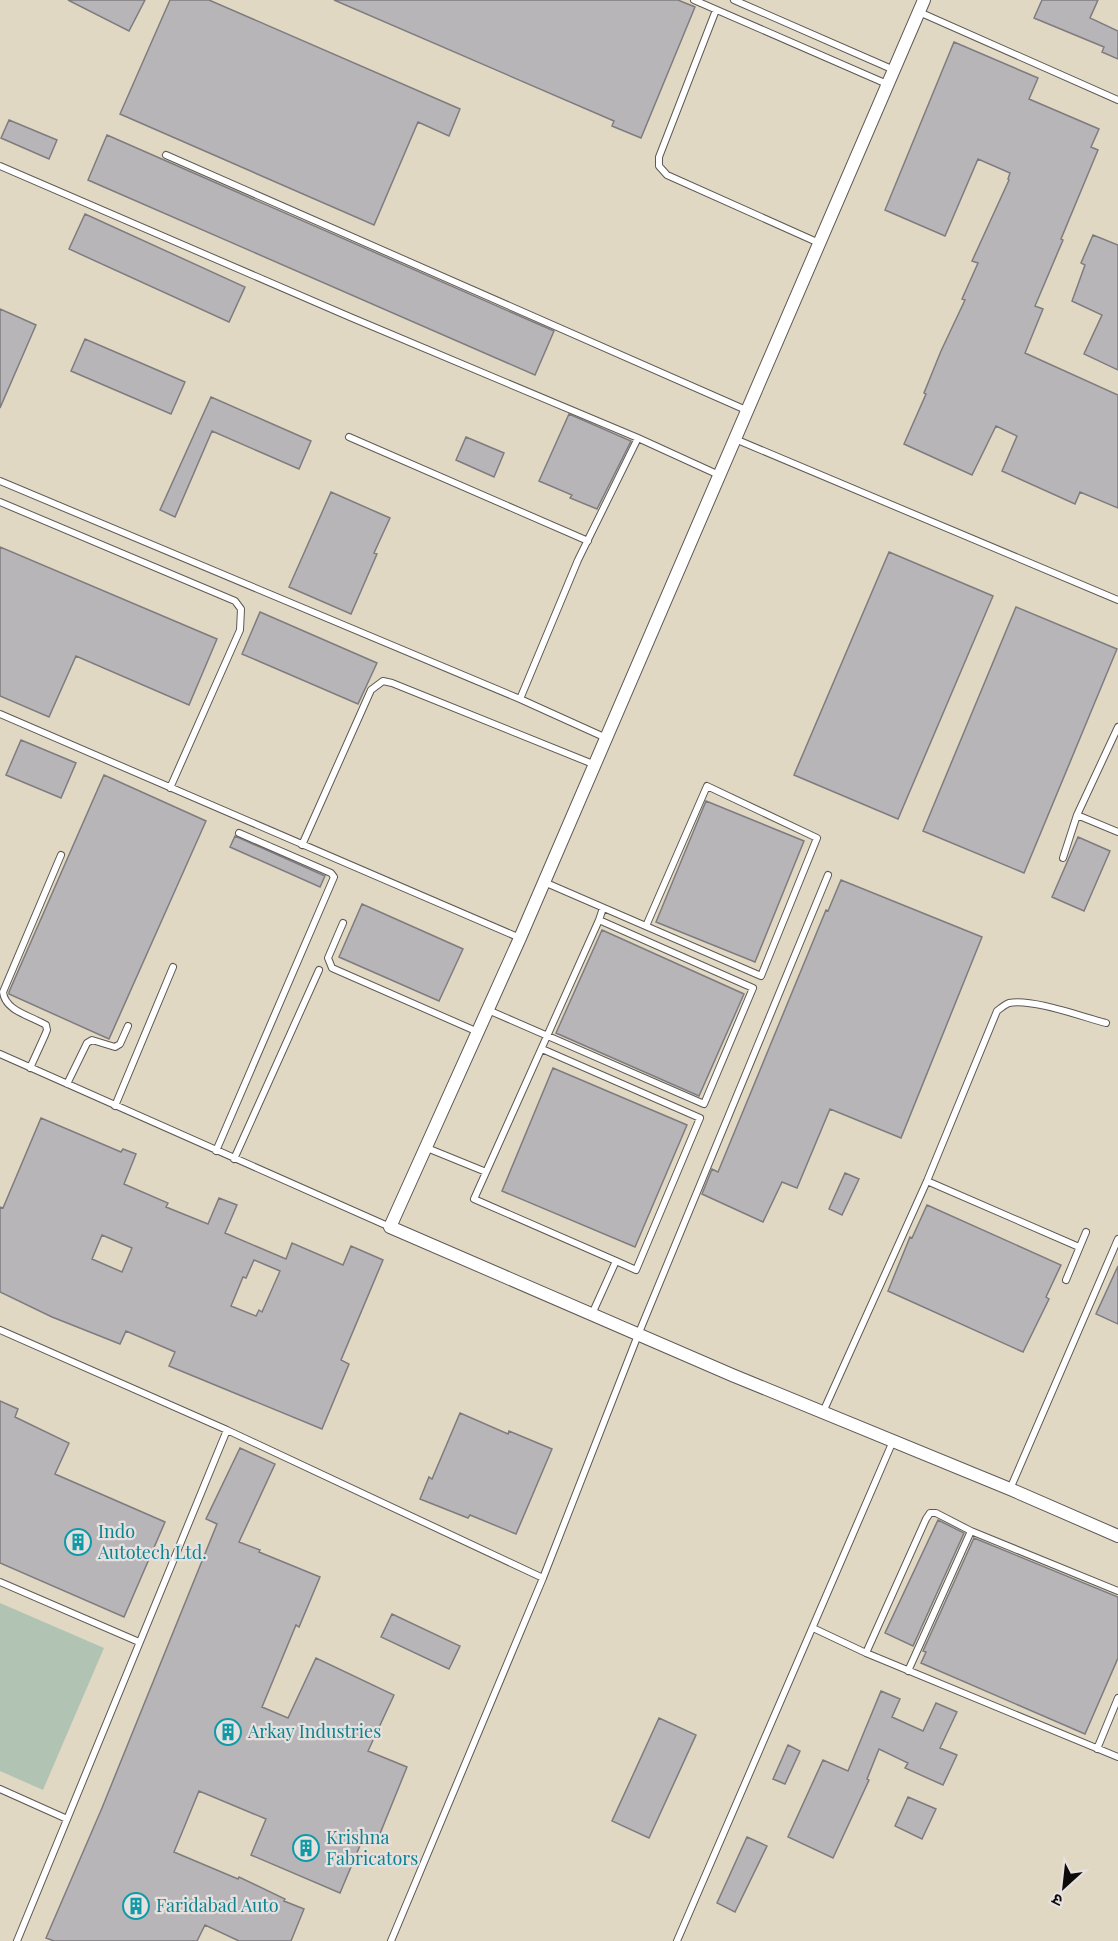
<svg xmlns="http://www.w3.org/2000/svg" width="1118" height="1941" font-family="'Playfair Display','Noto Sans Devanagari',serif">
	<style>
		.commercial { fill: #e0d8c2 }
		.green { fill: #b1c4b4 }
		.building { fill: #b8b5b9; stroke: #7f7c80; stroke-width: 1.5; fill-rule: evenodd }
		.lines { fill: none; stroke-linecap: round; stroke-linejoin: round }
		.service-casing { stroke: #5e5957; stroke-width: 8 }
		.minor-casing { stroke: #5e5957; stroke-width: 14 }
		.service { stroke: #fff; stroke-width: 6 }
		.minor { stroke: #fff; stroke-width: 12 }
		.labels { text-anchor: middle; stroke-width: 4.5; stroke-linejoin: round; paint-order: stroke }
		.culture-label { font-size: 18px; fill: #0d838f; stroke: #e6e1df; text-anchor: start }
	</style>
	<rect width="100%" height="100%" fill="#e6e1df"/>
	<path class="commercial" d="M0,0H1118V1941H0Z"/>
	<path class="green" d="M0,1603L104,1648L43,1790L0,1771Z"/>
	<path class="building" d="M68,0H145L129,31Z
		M170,0H209L460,109L449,136L418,122L374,225L120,114Z
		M334,0H678L695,7L641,138L612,126L614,121Z
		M1042,0H1098L1090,18L1118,31V59L1102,52L1104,47L1034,18Z
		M954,42L1038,78L1029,99L1099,129L1091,147L1098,150L1061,239L1063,240L1035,306L1043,309L1025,353L1118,395V508L1080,492L1075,504L1002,471L1017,436L996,426L972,475L904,444L926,394L924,393L941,351L965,300L962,299L978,263L972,261L1009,180L1008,179L1010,173L978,159L945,236L885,210Z
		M9,120L57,140L49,159L1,138Z
		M107,135L554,331L535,375L88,180Z
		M85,214L245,287L229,322L69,249Z
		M1093,235L1118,245V370L1084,354L1102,315L1072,301L1085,265L1081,263Z
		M0,309L36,325L0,408Z
		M85,339L185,382L171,414L71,371Z
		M211,397L311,441L299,469L212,431L175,517L160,510Z
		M569,414L631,441L597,509L570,498L572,495L539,481Z
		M466,437L504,453L494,477L456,460Z
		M331,492L390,518L374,553L377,554L351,614L289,587Z
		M0,547L217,639L189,705L76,656L49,717L0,696Z
		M889,552L993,596L898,819L794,775Z
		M1016,607L1117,649L1024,873L923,831Z
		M260,612L377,663L358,704L242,654Z
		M21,740L76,763L61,798L6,775Z
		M104,775L206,821L109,1039L9,994V992Z
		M706,801L804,841L755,962L656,922Z
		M235,836L325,876L320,887L230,847Z
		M1078,837L1110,851L1084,911L1052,897Z
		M841,880L982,937L901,1138L830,1109L797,1188L782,1182L763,1222L702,1194L712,1169L718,1172L826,910L828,911Z
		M362,904L463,949L439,1001L339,957Z
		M602,930L744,994L699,1096L556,1033Z
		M553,1068L687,1125L635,1247L502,1191Z
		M41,1118L121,1152L123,1149L136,1154L124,1184L168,1203L166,1207L208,1224L219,1198L237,1205L225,1233L286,1259L292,1243L343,1265L351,1246L383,1260L341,1360L349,1364L322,1429L169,1366L175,1352L126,1331L120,1344L52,1317L0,1292V1207L3,1208ZM102,1235L132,1248L122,1272L92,1259ZM254,1260L280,1271L262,1312L259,1310L256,1316L231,1306L243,1277L246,1278Z
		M845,1173L859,1179L842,1215L829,1209Z
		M927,1205L1061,1265L1046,1297L1049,1299L1023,1352L888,1291L910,1237L912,1238Z
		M1118,1266V1324L1096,1314Z
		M0,1401L18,1409L15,1417L69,1443L55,1474L165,1522L124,1617L0,1563Z
		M460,1413L508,1434L509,1431L552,1449L516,1534L470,1515L468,1518L420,1499L429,1477L432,1479Z
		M240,1448L275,1464L239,1542L260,1550L259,1552L320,1577L299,1627L296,1625L262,1707L288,1718L316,1658L394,1695L368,1751L407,1767L377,1841L364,1836L340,1893L251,1855L266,1819L199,1791L174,1852L238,1879L239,1877L285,1899L284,1901L304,1909L291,1941H239L205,1925L197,1941H54L46,1938L102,1808L217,1524L206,1519Z
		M938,1520L964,1533L913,1646L885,1633Z
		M974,1538L1118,1597V1658L1085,1734L921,1663L926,1652L923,1651Z
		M392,1614L460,1646L449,1669L381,1637Z
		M881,1691L900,1699L892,1717L923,1731L936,1703L957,1712L940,1748L957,1755L943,1785L905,1768L908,1763L879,1749L867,1779L869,1780L833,1858L788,1837L823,1760L848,1771Z
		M659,1718L696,1735L649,1838L612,1821Z
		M788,1745L800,1751L785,1784L773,1779Z
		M908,1797L936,1809L922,1839L895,1826Z
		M747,1837L767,1846L735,1912L717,1903Z"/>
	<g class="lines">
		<defs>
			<path id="service" d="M694,0L887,84
				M734,0L894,70
				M716,10L659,157V166L667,175L819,243
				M919,12L1118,100
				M166,155L746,410
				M0,166L350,317L638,438L719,475
				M349,437L588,541
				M735,439L1118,600
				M0,481L520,699L604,737
				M0,502L235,601L241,609L240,630L170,788
				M520,699L578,560L638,438
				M0,714L520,938
				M1077,815L1118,832
				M302,845L371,690L383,681L392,683L593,764
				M1063,858L1077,815L1118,727
				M544,882L761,976L817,838L707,786L646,926
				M343,923L328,958L332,968L478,1032
				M488,1010L704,1104L753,988L599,920L603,908
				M542,1049L700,1118L636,1270L616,1261
				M0,1054L390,1227
				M30,1068L45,1035L47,1030L46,1025C31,1016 5,1011 3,992L61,855
				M67,1084L87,1043L92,1040L115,1047L120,1044L128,1026
				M115,1106L173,967
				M427,1148L486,1172
				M216,1151L334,877L331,873L239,833
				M234,1159L319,970
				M927,1181L1079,1247
				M1066,1280L1086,1232
				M592,1314L616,1261L474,1199L599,920
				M0,1330L227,1430L543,1578
				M823,1412L927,1181L997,1011C1001,1008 1004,1005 1009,1003C1031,998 1083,1017 1106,1023
				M1010,1489L1118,1239
				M0,1582L139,1642
				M813,1628L866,1653L1118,1757
				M866,1653L926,1519L930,1513H936L971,1531
				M908,1671L971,1531L1118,1591
				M1097,1749L1118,1698
				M0,1789L67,1819
				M17,1941L227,1430
				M391,1941L543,1578L638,1335L828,875
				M677,1941L893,1441"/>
			<path id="minor" d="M924,0L520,938L390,1227L732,1375L1010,1489L1118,1536"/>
		</defs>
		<use href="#service" class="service-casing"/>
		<use href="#minor" class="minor-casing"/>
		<use href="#service" class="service"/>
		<use href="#minor" class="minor"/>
	</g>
	<defs>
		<symbol id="building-ring" viewBox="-11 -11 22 22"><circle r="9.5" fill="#e6e1df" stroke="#0f9aa8" stroke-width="1.5"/><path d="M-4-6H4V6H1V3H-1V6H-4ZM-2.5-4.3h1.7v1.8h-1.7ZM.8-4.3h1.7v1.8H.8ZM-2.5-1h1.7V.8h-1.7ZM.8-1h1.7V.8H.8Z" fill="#0f9aa8"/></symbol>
	</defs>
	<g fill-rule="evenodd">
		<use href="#building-ring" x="63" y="1527" width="30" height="30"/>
		<use href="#building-ring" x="213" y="1717" width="30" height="30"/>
		<use href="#building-ring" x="291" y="1833" width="30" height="30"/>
		<use href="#building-ring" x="121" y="1891" width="30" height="30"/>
	</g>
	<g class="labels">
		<g class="culture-label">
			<text x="98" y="1538">Indo<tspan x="98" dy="21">Autotech Ltd.</tspan></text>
			<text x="248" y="1738">Arkay Industries</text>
			<text x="326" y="1844">Krishna<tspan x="326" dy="21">Fabricators</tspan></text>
			<text x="156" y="1912">Faridabad Auto</text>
		</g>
	</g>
	<g transform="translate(1064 1887) rotate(207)" stroke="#e6e1df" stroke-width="4.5" paint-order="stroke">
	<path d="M0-4.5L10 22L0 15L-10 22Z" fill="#0c0b0a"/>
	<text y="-9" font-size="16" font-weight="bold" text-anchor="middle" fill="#0c0b0a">उ</text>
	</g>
</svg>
